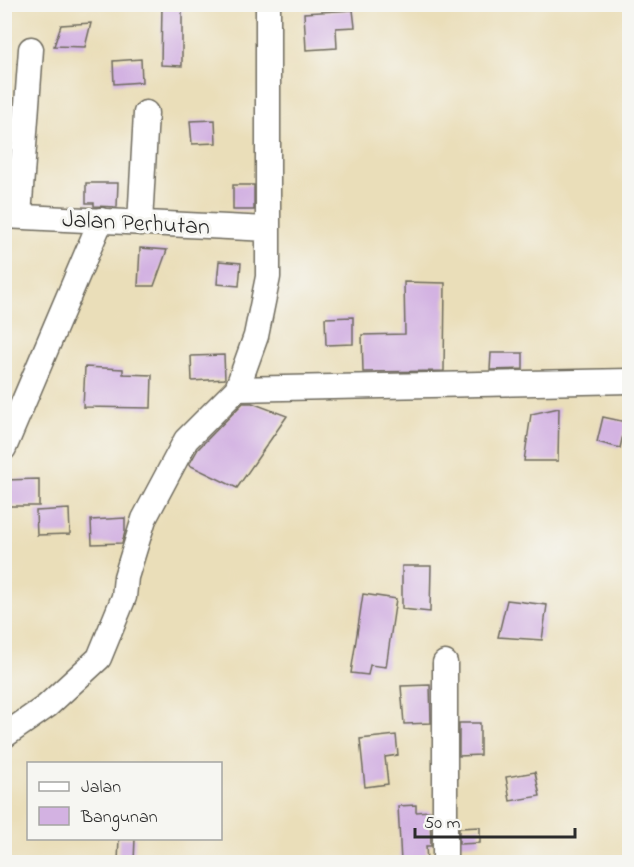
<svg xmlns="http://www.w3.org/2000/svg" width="634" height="867" font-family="'Indie Flower',sans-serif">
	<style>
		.building { fill: #d3b2e2 }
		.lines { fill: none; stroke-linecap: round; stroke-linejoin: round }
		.street-casing { stroke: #6e6a5d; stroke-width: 27 }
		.street { stroke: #fff; stroke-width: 24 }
		.labels { text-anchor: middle; stroke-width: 6; stroke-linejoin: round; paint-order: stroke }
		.street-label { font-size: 24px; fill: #2b2b2b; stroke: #f6f6f2 }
	</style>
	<rect width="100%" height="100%" fill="#f6f6f2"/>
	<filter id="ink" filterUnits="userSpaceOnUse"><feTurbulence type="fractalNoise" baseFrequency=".0167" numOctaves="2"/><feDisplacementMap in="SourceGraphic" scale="12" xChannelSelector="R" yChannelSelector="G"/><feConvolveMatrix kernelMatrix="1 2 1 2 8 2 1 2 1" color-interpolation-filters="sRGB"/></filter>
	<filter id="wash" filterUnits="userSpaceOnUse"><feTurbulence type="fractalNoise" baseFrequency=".008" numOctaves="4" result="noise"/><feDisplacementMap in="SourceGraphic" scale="24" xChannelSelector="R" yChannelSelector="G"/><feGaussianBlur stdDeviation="1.35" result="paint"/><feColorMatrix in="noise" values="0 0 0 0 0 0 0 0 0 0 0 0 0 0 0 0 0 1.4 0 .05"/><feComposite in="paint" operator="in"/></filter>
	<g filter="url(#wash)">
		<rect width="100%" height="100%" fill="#eadeb9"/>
		<g id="blocks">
			<path class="building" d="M162,4H182V66L161,65Z
				M353,10L355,27L336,28L337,48L306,50L304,13Z
				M91,23L85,47L54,46L61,25Z
				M141,59L142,82L114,84L113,61Z
				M215,120L216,143L192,144L190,121Z
				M86,183H118L117,207L94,206V203H86Z
				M233,185H254V210H233Z
				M140,248L167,250L154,286H138Z
				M219,261L241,263L239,286L217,284Z
				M404,282L445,283L444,371L363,372L362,335L405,334Z
				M353,317V344L326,345L325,318Z
				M491,353H523V369L490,370Z
				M224,355L225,379L192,381L191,356Z
				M85,367L123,369V374L152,375L151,408L83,407Z
				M243,403H252L287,416L237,488L189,465L198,449Z
				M559,408L558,461H524L531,414Z
				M603,417L626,422L620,448L597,442Z
				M39,479V506H4V480Z
				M69,509L70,534L37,535L36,511Z
				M125,518V532L122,543L92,544L91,520Z
				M402,566H431L430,612L402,609Z
				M363,594L396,599L386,667L370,665L368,675L351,673Z
				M507,600L547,605L542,640L498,637Z
				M430,685L431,723L404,724L401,686Z
				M459,723H480V755L459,756Z
				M396,735L398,755L385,757L388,784L365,787L360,739Z
				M535,772L540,796L510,801L506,777Z
				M416,805V812L430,811L431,846H426L427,862H401L398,806Z
				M480,827V843L459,844V828Z
				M119,838H135L134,862H118Z"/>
		</g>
	</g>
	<g filter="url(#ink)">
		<use href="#blocks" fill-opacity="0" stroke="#6e6a5d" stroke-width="1.5"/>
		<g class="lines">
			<defs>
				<path id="street" d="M4,216L267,229
					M19,216L31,49
					M140,223L146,113
					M237,389L630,381
					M4,448L101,220
					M4,736L47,706L99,658L124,597L126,577L144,519L186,440L237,389L256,336L268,277V4
					M445,862V663"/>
			</defs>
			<use href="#street" class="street-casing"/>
			<use href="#street" class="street"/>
		</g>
	</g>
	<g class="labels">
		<g class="street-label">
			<text transform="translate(136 222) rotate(3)" y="8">Jalan Perhutan</text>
		</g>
	</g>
	<rect width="634" height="867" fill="none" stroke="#f6f6f2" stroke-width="24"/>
	<rect x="27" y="762" width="195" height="78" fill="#f6f6f2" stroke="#a5a5a2" stroke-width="1.5"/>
	<rect x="39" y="782" width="30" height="9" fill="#ffffff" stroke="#a5a5a2" stroke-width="1.5"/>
	<text x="81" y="792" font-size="18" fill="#2b2b2b">Jalan</text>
	<rect x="39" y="807" width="30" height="18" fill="#d3b2e2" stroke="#a5a5a2" stroke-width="1.5"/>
	<text x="81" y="822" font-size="18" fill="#2b2b2b">Bangunan</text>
	<path d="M415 828v9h160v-9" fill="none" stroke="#2b2b2b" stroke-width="3"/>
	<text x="424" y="828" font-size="18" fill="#2b2b2b" stroke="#f6f6f2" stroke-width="4.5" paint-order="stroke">50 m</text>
</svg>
